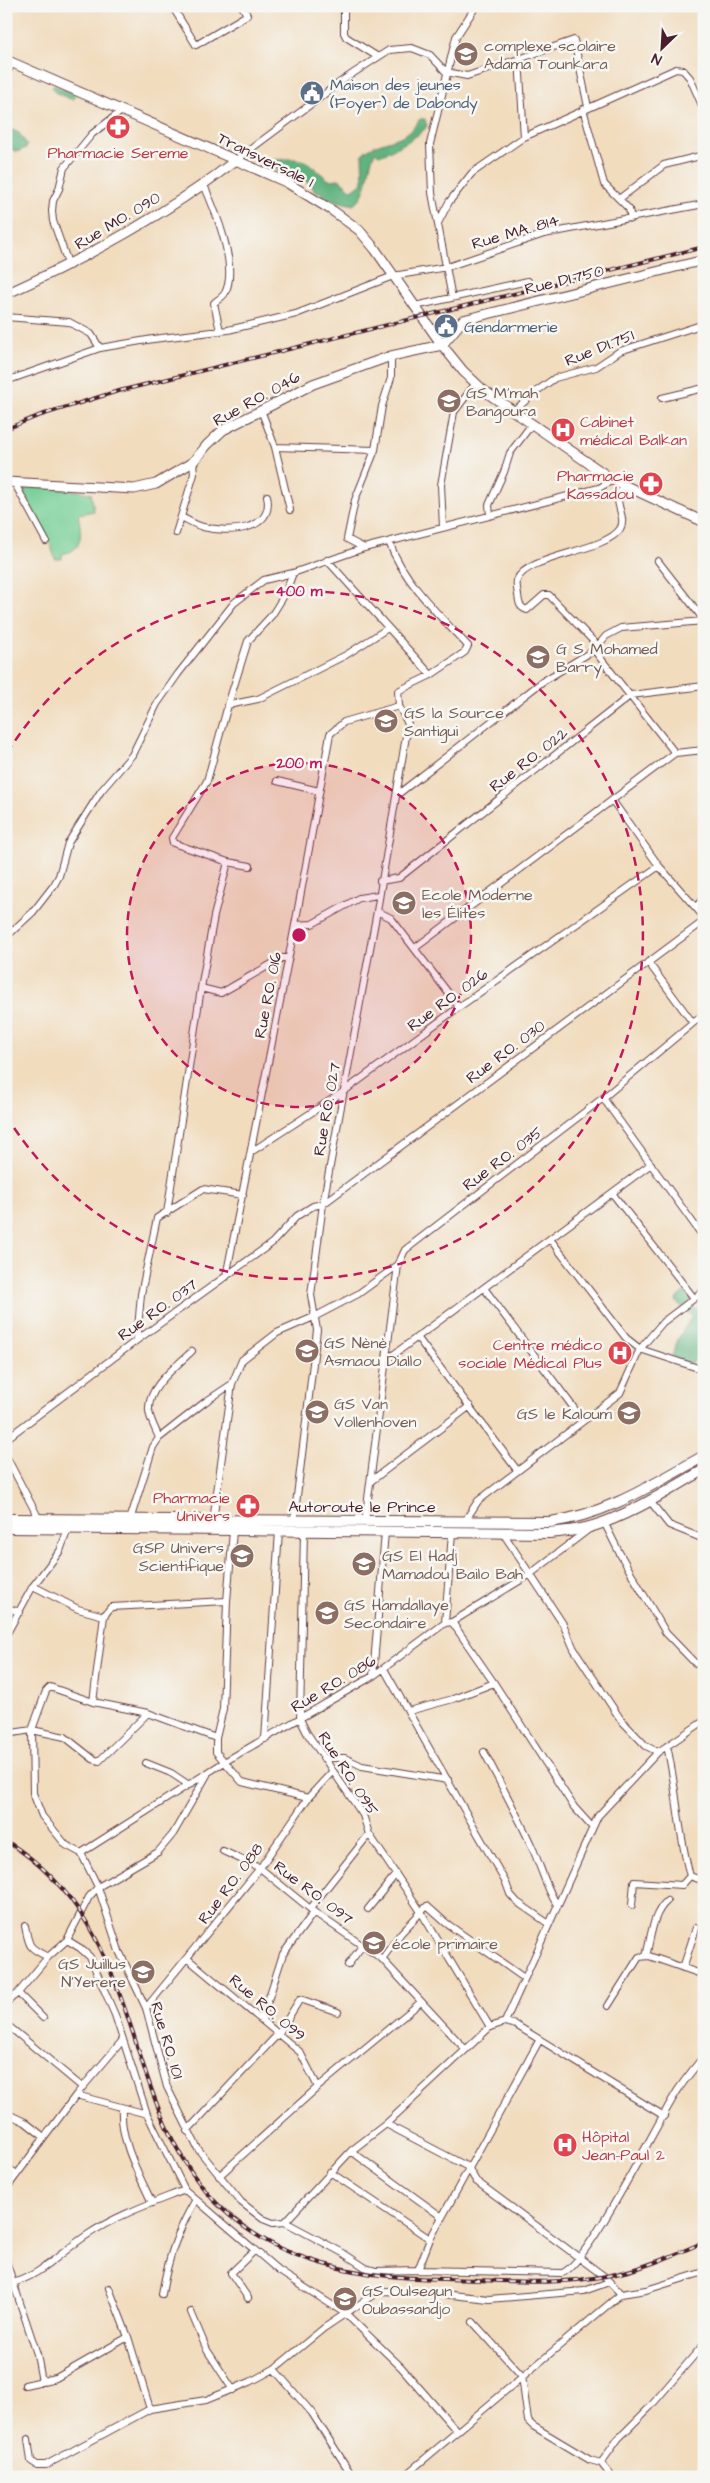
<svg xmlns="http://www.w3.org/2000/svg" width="710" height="2483" font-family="'Architects Daughter',sans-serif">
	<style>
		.green { fill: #76cf96; stroke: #607760 }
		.forest { fill: #60b27f; stroke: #556855 }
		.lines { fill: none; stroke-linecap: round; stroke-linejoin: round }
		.street-casing { stroke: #633b41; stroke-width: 8 }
		.secondary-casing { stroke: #633b41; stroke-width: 11 }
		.primary-casing { stroke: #633b41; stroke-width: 12 }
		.street { stroke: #fff; stroke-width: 6 }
		.secondary { stroke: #fff; stroke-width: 9 }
		.primary { stroke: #fff; stroke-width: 10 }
		.rail-casing { stroke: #4a1f2b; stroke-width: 4 }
		.rail { stroke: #f6f6f2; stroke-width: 2; stroke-dasharray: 5.5; stroke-linecap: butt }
		.ring { fill: none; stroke: #c2185b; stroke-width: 2.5; stroke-dasharray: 9 6 }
		.labels { text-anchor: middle; stroke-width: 5; stroke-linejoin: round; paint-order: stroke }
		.education-label { font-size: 16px; fill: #785e54; stroke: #f6f6f2; text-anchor: start }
		.service-label { font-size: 16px; fill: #4e5e75; stroke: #f6f6f2; text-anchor: start }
		.health-label { font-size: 16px; fill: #be3a42; stroke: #f6f6f2; text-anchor: end }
		.street-label { font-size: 16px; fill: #4a1f2b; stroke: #f6f6f2 }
		.centre { fill: #c2185b; stroke: #f6f6f2; stroke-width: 2.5 }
		.ring-label { font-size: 15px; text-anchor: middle; font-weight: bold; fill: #c2185b; stroke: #f6f6f2; stroke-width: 5; stroke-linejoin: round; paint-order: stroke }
	</style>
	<rect width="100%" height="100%" fill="#f6f6f2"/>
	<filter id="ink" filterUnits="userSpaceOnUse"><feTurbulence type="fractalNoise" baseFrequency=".02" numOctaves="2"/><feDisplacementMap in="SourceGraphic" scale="10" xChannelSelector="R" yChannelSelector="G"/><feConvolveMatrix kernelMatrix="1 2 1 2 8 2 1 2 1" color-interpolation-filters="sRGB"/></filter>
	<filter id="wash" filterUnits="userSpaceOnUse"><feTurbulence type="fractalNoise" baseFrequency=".0096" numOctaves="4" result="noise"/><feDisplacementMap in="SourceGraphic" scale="20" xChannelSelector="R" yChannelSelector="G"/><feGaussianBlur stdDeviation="1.12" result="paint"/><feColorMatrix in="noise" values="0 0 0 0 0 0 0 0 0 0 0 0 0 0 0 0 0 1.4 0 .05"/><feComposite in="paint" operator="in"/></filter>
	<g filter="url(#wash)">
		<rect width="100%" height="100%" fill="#f1dcbe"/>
		<path class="green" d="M33,485L91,493L94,511L78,514C80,525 84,543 73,550C70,553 66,552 62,554V559H55L51,546L24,494L25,487Z"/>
		<path class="forest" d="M54,85L72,92L76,97L73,100L56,93L52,88Z
			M420,119H425L427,126C421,136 391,151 379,155L375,152C366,169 370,195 353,205L325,198L320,192H315L310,183C295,177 274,178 273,160C310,157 303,160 329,180L339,179L352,190L363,182L362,154C375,141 395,142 409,132C413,129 417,123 420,119Z
			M6,127L19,133L27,145L26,148L17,152L9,148Z
			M683,1292L687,1293L694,1304V1310L697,1307L701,1312L704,1310V1360L699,1354L692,1364L676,1360L672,1356L678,1339L692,1316L677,1303L676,1300Z"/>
	</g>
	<g filter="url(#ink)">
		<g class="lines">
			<defs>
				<path id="street" d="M172,6L196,45L247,15L242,6
					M344,6V33L346,37L378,57
					M519,59L574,40L588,107
					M6,76L12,62
					M583,109L604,184L629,209L631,219
					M236,160L346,78L389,50L412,48L430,55L446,72L467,76L519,59L524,137
					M204,185C215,210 239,266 225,293C223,297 217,300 214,303L220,331
					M619,199L664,165L704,155
					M438,223L449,202L472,173L524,137L676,69L683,70L690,78L704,110
					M69,266L53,221L52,211L53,201L59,189L64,168L92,134L123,110
					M452,298L432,193L430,144L456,37L476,6
					M415,306L528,281
					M6,317L69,322L91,334L100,348
					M6,381L100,348L153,339L228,330L296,314L393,276L447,267L544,234L704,204
					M662,398L704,388
					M261,410L275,447L290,510
					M513,412L534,393L555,378L596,367L620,351L704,324
					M275,447L375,450
					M14,482L46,541
					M490,515L489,505L504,472L510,453L532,424
					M181,517C188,520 195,525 203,527C227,533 275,532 267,496
					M443,527L441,485L454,412L476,383
					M176,533L194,474L193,462
					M364,548L347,539L355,500L375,450L382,406L391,378V356
					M327,560L431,675
					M658,561L704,620
					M597,645L549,595H544L527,610C519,607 519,603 518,595C517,590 516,585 517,580C526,555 605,552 620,529C626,520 618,509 618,499C618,495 622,489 623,485
					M594,650L675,753
					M228,705L258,699L346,655L388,628
					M277,781L319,791
					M397,795L542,682L594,650L606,636L621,628L704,621
					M612,800L659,866L704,917
					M250,866L228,862L173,843L172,838L207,781L228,705L248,641L272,615L285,594L293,573
					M380,881L399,878L631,695L704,686
					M696,907L704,898
					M377,911L391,918L459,1007
					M295,925L312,924L359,898L378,895
					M6,937L33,912L54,885L59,876L68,843L101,791L132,755L157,704L178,674L234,603L264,580L293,573L364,548L599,488L613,480
					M415,948L675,753L704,750
					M648,962L693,1023
					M201,988L214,916L228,862
					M603,1098L704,1238
					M251,1152L343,1092L459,1007L659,866
					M612,1193L694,1298
					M167,1213L201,988L221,993L282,958H288
					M550,1239L626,1338L640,1349L704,1370
					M226,1277L295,925L330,734L344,722L399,706
					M484,1288L582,1419
					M417,1337L517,1470
					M137,1340L141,1294L157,1218L203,1189L243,1195
					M385,1361L651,1164
					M159,1438C156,1430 150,1420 149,1411C147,1387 177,1366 192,1351
					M6,1439L137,1340L272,1243L297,1216L313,1206L323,1204L704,921
					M6,1456L39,1519
					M371,1481L470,1406
					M650,1501L669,1525L704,1539
					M130,1520L153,1447L159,1438L205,1402L232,1384L242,1360L277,1333L316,1316L358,1294L398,1265L405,1250L603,1098L704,1014
					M213,1521L232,1384
					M294,1521L317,1330L311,1295L323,1204L377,911L408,724L399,706L398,691L431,675L465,652L468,646C439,615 404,582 389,542
					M465,1521L478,1501L620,1393L640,1349L663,1322L704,1291
					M365,1522L398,1265
					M604,1522L620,1554L666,1633L694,1662L704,1668
					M233,1531L227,1601L223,1709L216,1738V1752L242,1782L308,1798
					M304,1531L300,1719L307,1733L363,1815L369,1834L421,1912L490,2027
					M503,1533L563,1624L574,1649L621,1720L646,1746L658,1752
					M703,1565L704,1563
					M33,1586L78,1609L104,1616L93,1702
					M6,1608L20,1612
					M104,1616L111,1607L227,1601
					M452,1622L494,1683L574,1807L592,1827
					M445,1623L452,1533
					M6,1635L33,1586L60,1551L68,1529
					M384,1669L506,1883L510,1894L517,1902L549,1924
					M373,1676L385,1532
					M409,1711L453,1699L494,1683
					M148,1713L99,1761L93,1759L65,1737L32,1730L33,1793L42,1816L66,1845L81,1853L98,1887L119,1951L146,2008L167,2087L198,2149L241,2202L263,2219L273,2223L285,2222L343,2253L366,2268L376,2271L418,2270L430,2239L539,2041
					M6,1734L32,1730L46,1691L50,1687L93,1702L148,1713L216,1738
					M265,1739L279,1531
					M667,1746C677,1789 678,1833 690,1876L704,1881
					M484,1752C501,1784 518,1816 533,1849C541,1868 546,1887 557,1905
					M323,1758H345L362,1766L448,1780
					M146,1763L171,1773L189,1785
					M223,1851L260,1868L314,1912L382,1959L465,2049
					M81,1853L226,1761L373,1676L445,1623L452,1622L529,1575L589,1529
					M632,1905L634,1882L682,1885L690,1876
					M310,1909L369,1834
					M368,1909L396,1874
					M25,1926C29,1947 29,1948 48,1957
					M67,1940L80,1948L90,1957L115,2015L147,2114L185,2190L279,2271L346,2314L401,2367L456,2430
					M646,1956C651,1938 652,1914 667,1901
					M188,1959L300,2052L318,2087
					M382,1959L401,1933L427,1906L446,1923L524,1978
					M348,1965L362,1946
					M683,1968L696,1928
					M18,1993L43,2018
					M6,2003L18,1993L48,1957L67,1940L89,1897L98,1887L158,1852L173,1834L207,1775
					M608,2006L639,1957L649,1956L704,1975
					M146,2008L260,1868L308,1798L332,1772
					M262,2019L283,1954L314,1912
					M505,2022L598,1816L658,1752L704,1721
					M6,2024L82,2087
					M76,2095L147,2114
					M122,2109C120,2142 139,2174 152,2203
					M6,2113L25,2122L44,2137
					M386,2124L468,2167L476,2181L605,2277L621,2294
					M187,2131L279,2033L300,1999L338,2012
					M351,2151L442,2217
					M6,2167L17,2174
					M330,2172L430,2239
					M219,2176L318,2087L421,2002
					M6,2189L76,2095L122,2041
					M285,2222L351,2151L386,2124L490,2027L505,2022L516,2025L664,2116
					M6,2261L37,2354L42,2382
					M418,2270L562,2273C588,2265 658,2120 678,2090C686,2078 695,2067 704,2056
					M6,2285C42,2276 58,2254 87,2235C117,2215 152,2203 185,2190
					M109,2288L128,2337L150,2409
					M162,2294C168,2258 177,2232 195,2201
					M248,2298L231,2273L254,2251
					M191,2312L207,2350L233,2390
					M473,2322L522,2376L528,2421L533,2426L590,2460L601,2463L618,2439L650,2407L704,2344
					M274,2369L312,2413L353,2477
					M25,2385L56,2378L128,2337
					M28,2439L31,2461L37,2465H46L150,2409L206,2400L250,2382L274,2369L324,2328L379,2291L424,2292L489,2299L584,2291L609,2282
					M601,2463L612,2477
					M403,2477L621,2294L646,2290L704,2272"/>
				<path id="secondary" d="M6,60L286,182L333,211L359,230L375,249L442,345L463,371L483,390L613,480L704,522
					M6,294C86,258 167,214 236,160
					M6,482L134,489L156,484L193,462L207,445L223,430L313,384L391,356L442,345L463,320L704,260"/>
				<path id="primary" d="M6,1519L550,1522C607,1515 655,1483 704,1456
					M6,1528L550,1533C564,1531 579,1531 593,1526C632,1514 668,1490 704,1470"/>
			</defs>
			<use href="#street" class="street-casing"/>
			<use href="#secondary" class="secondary-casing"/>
			<use href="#primary" class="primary-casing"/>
			<use href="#street" class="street"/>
			<use href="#secondary" class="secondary"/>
			<use href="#primary" class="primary"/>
			<defs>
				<path id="rail" d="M6,429L38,416L115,392L704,247
					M6,1841C81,1887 107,1954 133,2033C149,2085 166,2140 200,2184C259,2261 353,2278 445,2279C498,2280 554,2286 606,2276C640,2270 672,2256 704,2242"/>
			</defs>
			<use href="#rail" class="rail-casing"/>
			<use href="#rail" class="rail"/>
		</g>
	</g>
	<circle cx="299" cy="935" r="172" fill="#c2185b" fill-opacity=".12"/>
	<g class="ring">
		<circle cx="299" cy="935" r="172"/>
		<path d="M7 753A344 344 0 1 1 7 1117"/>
	</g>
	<defs>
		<symbol id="school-disc" viewBox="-11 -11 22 22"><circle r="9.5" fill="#8d6e63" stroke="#f6f6f2"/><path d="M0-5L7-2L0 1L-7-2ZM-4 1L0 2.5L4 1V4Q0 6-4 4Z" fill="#fff"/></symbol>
		<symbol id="civic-disc" viewBox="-11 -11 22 22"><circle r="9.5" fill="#5c6f8a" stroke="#f6f6f2"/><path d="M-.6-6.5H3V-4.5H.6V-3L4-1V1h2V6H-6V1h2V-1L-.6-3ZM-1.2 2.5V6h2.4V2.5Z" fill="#fff"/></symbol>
		<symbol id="pharmacy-disc" viewBox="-11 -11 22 22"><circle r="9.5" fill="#e0444e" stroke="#f6f6f2"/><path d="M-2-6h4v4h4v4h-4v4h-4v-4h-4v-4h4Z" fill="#fff"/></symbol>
		<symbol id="hospital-disc" viewBox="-11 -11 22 22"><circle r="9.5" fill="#e0444e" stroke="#f6f6f2"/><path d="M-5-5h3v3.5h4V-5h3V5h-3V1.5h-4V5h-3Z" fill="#fff"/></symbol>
	</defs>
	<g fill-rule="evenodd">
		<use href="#school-disc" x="452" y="40" width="28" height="28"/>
		<use href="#civic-disc" x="298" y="79" width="28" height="28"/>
		<use href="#pharmacy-disc" x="104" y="113" width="28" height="28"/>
		<use href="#civic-disc" x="432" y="312" width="28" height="28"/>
		<use href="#school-disc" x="435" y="387" width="28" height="28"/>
		<use href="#hospital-disc" x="549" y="416" width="28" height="28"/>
		<use href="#pharmacy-disc" x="637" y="470" width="28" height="28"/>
		<use href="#school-disc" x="524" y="643" width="28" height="28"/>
		<use href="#school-disc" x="372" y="707" width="28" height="28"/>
		<use href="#school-disc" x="390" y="889" width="28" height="28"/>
		<use href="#school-disc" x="293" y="1337" width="28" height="28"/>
		<use href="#hospital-disc" x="606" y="1339" width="28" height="28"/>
		<use href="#school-disc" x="303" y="1398" width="28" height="28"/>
		<use href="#school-disc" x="615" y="1399" width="28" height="28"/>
		<use href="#pharmacy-disc" x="234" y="1492" width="28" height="28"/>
		<use href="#school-disc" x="228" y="1542" width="28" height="28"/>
		<use href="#school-disc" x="350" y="1550" width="28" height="28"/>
		<use href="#school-disc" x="313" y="1599" width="28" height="28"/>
		<use href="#school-disc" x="360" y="1929" width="28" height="28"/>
		<use href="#school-disc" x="129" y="1958" width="28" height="28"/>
		<use href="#hospital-disc" x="551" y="2131" width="28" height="28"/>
		<use href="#school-disc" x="331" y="2285" width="28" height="28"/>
	</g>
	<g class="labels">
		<g class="education-label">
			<text x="484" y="51">complexe scolaire<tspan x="484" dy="18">Adama Tounkara</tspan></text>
			<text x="466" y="398">GS M'mah<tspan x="466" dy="18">Bangoura</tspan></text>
			<text x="556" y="654">G S Mohamed<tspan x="556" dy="18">Barry</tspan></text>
			<text x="404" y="718">GS la Source<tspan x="404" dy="18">Santigui</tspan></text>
			<text x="422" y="900">Ecole Moderne<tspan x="422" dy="18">les Élites</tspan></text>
			<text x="324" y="1348">GS Nènè<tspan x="324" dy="18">Asmaou Diallo</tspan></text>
			<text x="334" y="1409">GS Van<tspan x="334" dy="18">Vollenhoven</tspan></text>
			<text x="612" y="1419" text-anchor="end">GS le Kaloum</text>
			<text x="224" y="1553" text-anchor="end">GSP Univers<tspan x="224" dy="18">Scientifique</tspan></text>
			<text x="382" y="1561">GS El Hadj<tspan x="382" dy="18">Mamadou Bailo Bah</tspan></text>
			<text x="344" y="1610">GS Hamdallaye<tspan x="344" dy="18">Secondaire</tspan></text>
			<text x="392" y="1949">école primaire</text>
			<text x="126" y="1969" text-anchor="end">GS Juillus<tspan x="126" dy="18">N'Yerere</tspan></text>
			<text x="362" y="2296">GS Oulsegun<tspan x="362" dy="18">Oubassandjo</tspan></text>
		</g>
		<g class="service-label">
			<text x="330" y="90">Maison des jeunes<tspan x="330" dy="18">(Foyer) de Dabondy</tspan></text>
			<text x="464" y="332">Gendarmerie</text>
		</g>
		<g class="health-label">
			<text x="118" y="158" text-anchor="middle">Pharmacie Sereme</text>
			<text x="580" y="427" text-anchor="start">Cabinet<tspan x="580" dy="18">médical Balkan</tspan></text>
			<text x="634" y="481">Pharmacie<tspan x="634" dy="18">Kassadou</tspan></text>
			<text x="602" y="1350">Centre médico<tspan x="602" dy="18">sociale Médical Plus</tspan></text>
			<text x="230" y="1503">Pharmacie<tspan x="230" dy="18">Univers</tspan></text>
			<text x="582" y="2142" text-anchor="start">Hôpital<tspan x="582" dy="18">Jean-Paul 2</tspan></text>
		</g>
		<g class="street-label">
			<text transform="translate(266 159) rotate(26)" y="6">Transversale 1</text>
			<text transform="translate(117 220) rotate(-31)" y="6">Rue MO. 090</text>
			<text transform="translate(515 231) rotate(-16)" y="6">Rue MA. 814</text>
			<text transform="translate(564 279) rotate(-14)" y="6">Rue DI.750</text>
			<text transform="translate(599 347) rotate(-22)" y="6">Rue DI.751</text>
			<text transform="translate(256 398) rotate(-29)" y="6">Rue RO. 046</text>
			<text transform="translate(528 759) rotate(-38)" y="6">Rue RO. 022</text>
			<text transform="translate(267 995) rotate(-79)" y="6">Rue RO. 016</text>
			<text transform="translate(447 999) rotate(-36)" y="6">Rue RO. 026</text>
			<text transform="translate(505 1051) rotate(-37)" y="6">Rue RO. 030</text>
			<text transform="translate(326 1109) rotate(-80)" y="6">Rue RO. 027</text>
			<text transform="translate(502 1158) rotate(-37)" y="6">Rue RO. 035</text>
			<text transform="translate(157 1309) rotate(-36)" y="6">Rue RO. 037</text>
			<text x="362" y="1512">Autoroute le Prince</text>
			<text transform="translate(333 1683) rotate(-31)" y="6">Rue RO. 086</text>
			<text transform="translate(349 1773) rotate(57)" y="6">Rue RO. 095</text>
			<text transform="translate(230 1883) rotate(-53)" y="6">Rue RO. 088</text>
			<text transform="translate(314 1892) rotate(37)" y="6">Rue RO. 097</text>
			<text transform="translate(268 2007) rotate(40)" y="6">Rue RO. 099</text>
			<text transform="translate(168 2040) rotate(73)" y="6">Rue RO. 101</text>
		</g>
	</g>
	<circle cx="299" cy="935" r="8" class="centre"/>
	<g class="ring-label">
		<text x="299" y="596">400 m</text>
		<text x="299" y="768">200 m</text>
	</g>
	<rect width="710" height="2483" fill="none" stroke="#f6f6f2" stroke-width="25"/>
	<g transform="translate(662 48) rotate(205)" stroke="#f6f6f2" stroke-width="4" paint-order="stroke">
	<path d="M0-4L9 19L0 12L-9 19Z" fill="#4a1f2b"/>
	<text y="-8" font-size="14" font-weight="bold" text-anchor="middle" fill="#4a1f2b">N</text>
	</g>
</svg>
